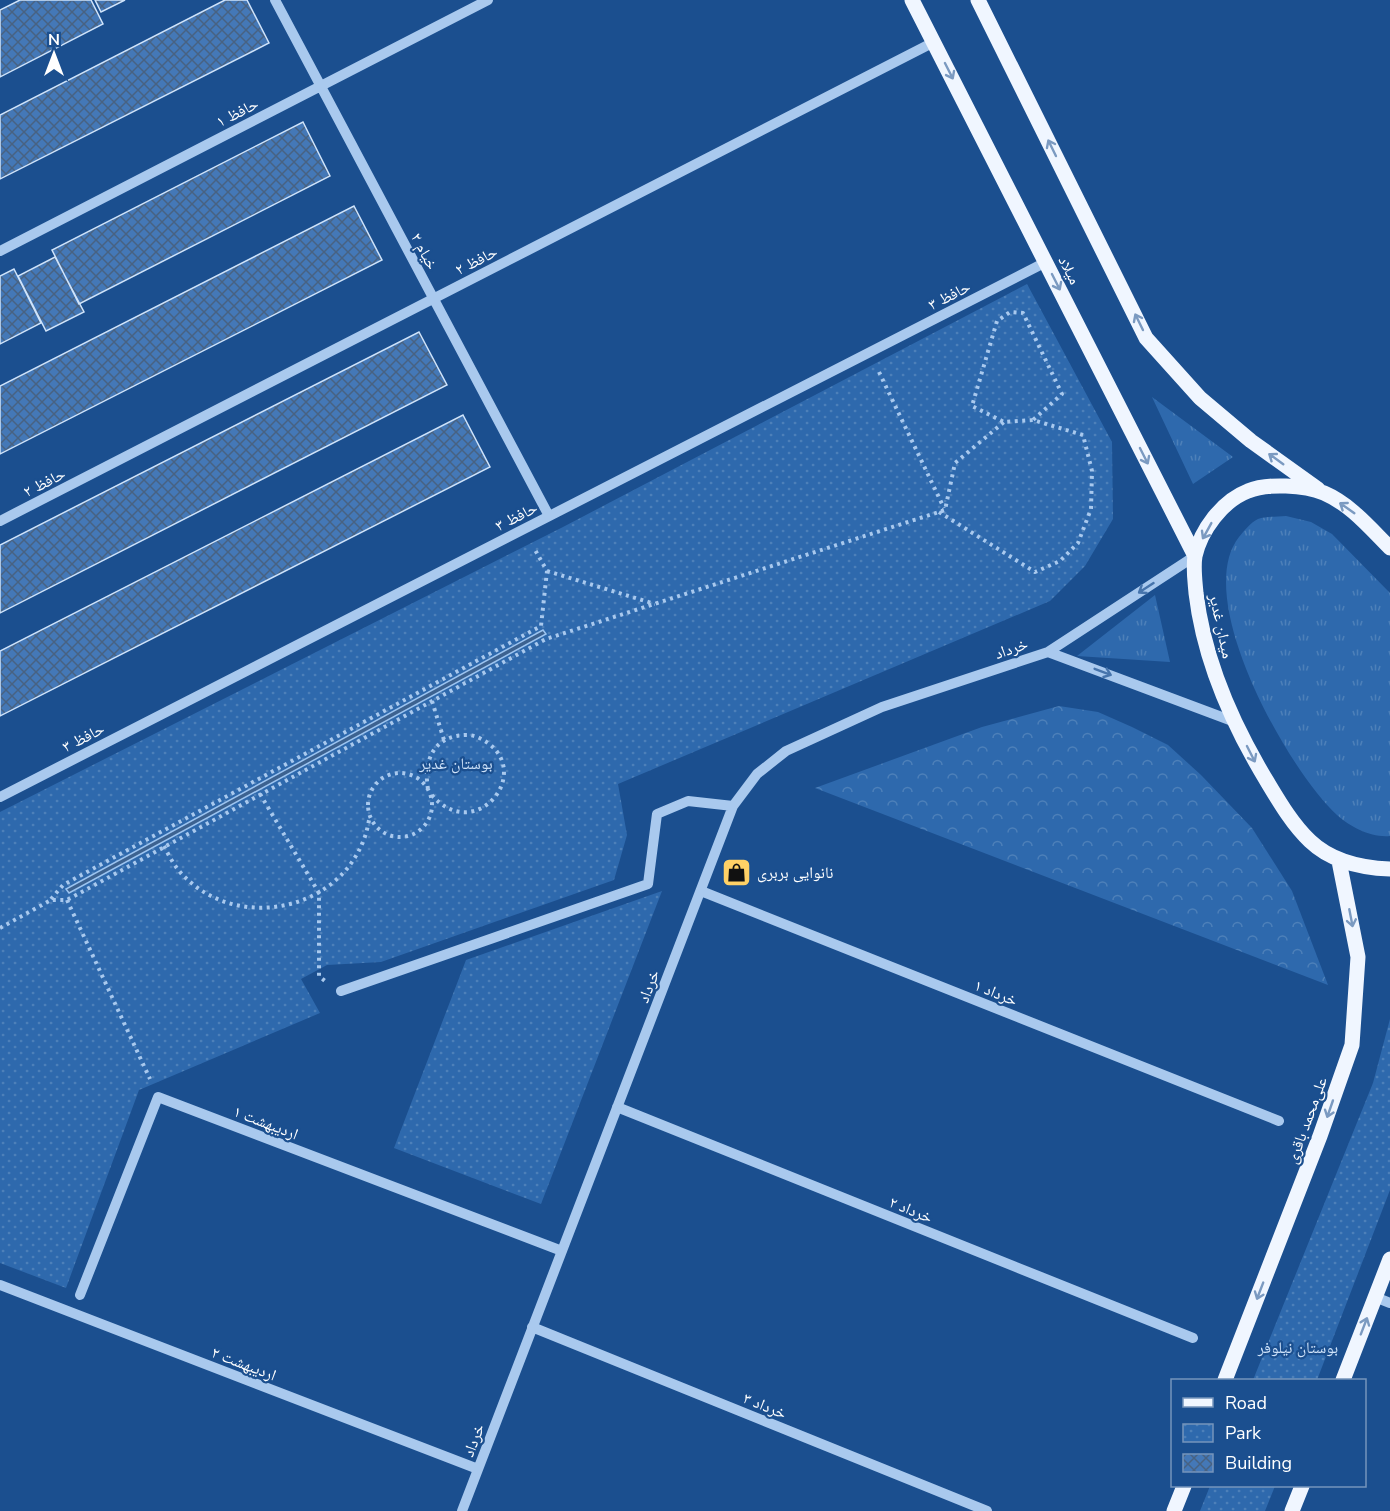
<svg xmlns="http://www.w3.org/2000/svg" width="1390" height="1511" font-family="'Nunito Sans','Noto Naskh Arabic',sans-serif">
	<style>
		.grass { fill: url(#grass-tufts) }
		.forest { fill: url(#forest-crowns) }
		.park { fill: url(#park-dots) }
		.water { fill: #3c6290; stroke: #9cc4f0; stroke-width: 1.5 }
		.building { fill: url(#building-cross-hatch); stroke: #cfe3fa; stroke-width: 1.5 }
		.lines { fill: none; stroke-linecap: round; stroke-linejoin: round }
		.path { stroke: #a9c9ee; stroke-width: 4; stroke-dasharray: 3 4.5; stroke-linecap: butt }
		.minor { stroke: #a9c9ee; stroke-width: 10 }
		.major { stroke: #f0f6ff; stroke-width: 15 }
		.oneway { stroke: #7b9ac1 }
		.oneway2 { stroke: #4674ac }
		.labels { text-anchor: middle; stroke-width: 4.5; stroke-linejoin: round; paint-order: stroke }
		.street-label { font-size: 16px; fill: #fff; stroke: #1b4f8f }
		.park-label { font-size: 16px; fill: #cfe3fa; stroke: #1b4f8f }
		.poi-label { font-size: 16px; fill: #fff; stroke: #1b4f8f; text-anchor: start }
	</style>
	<defs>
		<pattern id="grass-tufts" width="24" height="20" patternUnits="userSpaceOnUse" patternTransform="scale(1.5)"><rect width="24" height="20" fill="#2e69ad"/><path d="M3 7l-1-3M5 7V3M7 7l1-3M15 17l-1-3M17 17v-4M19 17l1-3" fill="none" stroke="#4d80b9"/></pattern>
		<pattern id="forest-crowns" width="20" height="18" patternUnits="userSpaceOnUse" patternTransform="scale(1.5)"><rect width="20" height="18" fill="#2e69ad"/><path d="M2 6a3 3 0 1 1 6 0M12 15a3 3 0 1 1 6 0" fill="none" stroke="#4d80b9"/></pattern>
		<pattern id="park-dots" width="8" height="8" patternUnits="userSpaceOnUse" patternTransform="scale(1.5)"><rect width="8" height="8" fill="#2e69ad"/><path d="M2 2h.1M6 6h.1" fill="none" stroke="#4d80b9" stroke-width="1.8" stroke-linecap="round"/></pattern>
		<pattern id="building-cross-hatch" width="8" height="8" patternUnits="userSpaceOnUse" patternTransform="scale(1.5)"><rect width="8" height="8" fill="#4478b7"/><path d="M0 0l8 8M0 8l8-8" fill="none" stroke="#486282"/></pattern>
	</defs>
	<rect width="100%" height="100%" fill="#1b4f8f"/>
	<path class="grass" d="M1152,397L1233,457L1193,484Z
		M1286,516L1311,522L1332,534L1390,593V836C1372,838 1350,827 1337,815C1288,770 1191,598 1239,537C1244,531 1251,522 1258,519C1266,516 1278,517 1286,516Z
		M1155,595L1170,662L1077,656Z"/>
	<path class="forest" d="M1059,706L1098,712L1132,727L1168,745L1201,775L1252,828L1292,891L1328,985L815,788L982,727Z"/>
	<path class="park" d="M1027,284L1112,442L1113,519L1085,566L1050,601L618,784L627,835L614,880L381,962L327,965L301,979L320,1013L139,1090L66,1288L0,1263V812L563,527Z
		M662,891L541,1204L394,1148L466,960Z
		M1390,1019V1190L1317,1380H1253L1373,1083Z
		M1210,1486H1275L1265,1511H1200Z"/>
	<path class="water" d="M543,630L546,634L69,893L66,889Z"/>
	<path class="building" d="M20,0H91L103,24L0,77V10Z
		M95,0H125L101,12Z
		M225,0H247L269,43L0,179V115Z
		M303,122L330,176L79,304L52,250Z
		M354,206L382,260L0,454V386Z
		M55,257L84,312L46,331L18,276Z
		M14,269L41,323L0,344V276Z
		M419,332L447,385L0,613V545Z
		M463,415L490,467L0,716V651Z"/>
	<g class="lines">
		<path class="path" d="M879,372L944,508
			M939,512L1035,572L1060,561L1078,543L1091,509L1092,471L1083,435L1033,420L1004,422L972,406L997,321L1010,312L1023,313L1062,394L1033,420
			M547,571L655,604
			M432,701L444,740
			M368 805a32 32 0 1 1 64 0a32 32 0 1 1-64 0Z
			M428,789C423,760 434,735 467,735C475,735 482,739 488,743C533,776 473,846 430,793
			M260,794L319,893V976L325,981
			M164,846C170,858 177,871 188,880C242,930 338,910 364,839C367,832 368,824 370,816
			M51,899L63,885L541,626L547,571L534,548
			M67,900L150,1079
			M0,928L51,900H67L546,639L945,510L955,463L1004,422"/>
		<path class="minor" d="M275,0L549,516
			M0,251L488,0
			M0,521L934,42
			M1048,652L1235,722
			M0,797L1046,262
			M701,891L1279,1121
			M341,991L648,884L657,814L688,801L733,806
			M617,1107L1193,1338
			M0,1285L478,1469
			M80,1295L158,1097L562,1251
			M1375,1297L1390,1303
			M532,1327L987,1511
			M462,1511L733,806L757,774L786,751L882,707L1048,652L1195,556"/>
		<path class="major" d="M912,0L1195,556
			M978,0L1146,338L1200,398L1251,441L1318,489
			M1390,548C1370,528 1350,504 1324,493C1305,485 1267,483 1248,491C1222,501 1201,530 1195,556C1193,568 1195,581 1196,593C1204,661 1232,724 1268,783C1280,803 1293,825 1310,841C1332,862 1361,868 1390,869
			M1225,1380L1320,1136L1352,1045L1358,957L1339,861
			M1343,1380L1390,1259
			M1174,1511L1184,1486
			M1292,1511L1302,1486"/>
	</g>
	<defs><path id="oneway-shaft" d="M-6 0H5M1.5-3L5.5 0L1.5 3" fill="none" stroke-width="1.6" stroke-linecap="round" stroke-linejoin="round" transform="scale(1.5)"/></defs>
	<g class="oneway">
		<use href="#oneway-shaft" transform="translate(949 71) rotate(63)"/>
		<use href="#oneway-shaft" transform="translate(1052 148) rotate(-116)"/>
		<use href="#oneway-shaft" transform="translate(1056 282) rotate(63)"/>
		<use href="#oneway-shaft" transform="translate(1139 322) rotate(-116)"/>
		<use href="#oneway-shaft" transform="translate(1144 456) rotate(63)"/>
		<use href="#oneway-shaft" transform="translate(1276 459) rotate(-144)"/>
		<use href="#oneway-shaft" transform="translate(1347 508) rotate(-145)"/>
		<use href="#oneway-shaft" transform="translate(1207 531) rotate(119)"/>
		<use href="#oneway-shaft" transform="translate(1251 754) rotate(63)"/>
		<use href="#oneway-shaft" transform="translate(1351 918) rotate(79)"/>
		<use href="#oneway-shaft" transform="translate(1330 1109) rotate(109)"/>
		<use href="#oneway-shaft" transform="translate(1260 1291) rotate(111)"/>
		<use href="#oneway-shaft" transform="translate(1364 1326) rotate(-69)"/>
	</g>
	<g class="oneway2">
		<use href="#oneway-shaft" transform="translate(1146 588) rotate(147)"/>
		<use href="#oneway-shaft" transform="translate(1103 672) rotate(21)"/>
	</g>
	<defs>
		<symbol id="shop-square" viewBox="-11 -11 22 22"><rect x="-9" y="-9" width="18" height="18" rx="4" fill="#ffd166" stroke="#1b4f8f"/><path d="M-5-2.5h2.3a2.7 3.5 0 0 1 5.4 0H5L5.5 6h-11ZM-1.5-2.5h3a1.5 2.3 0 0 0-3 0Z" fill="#111"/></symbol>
	</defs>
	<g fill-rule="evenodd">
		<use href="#shop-square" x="720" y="856" width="33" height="33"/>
	</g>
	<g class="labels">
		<g class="street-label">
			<text transform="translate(237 112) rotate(-27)" y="6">حافظ ۱</text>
			<text transform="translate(425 251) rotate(62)" y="6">خیام ۲</text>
			<text transform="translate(476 260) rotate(-27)" y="6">حافظ ۲</text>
			<text transform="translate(1070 270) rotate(63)" y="6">میلاد</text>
			<text transform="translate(949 295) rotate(-27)" y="6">حافظ ۳</text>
			<text transform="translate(44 482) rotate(-27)" y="6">حافظ ۲</text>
			<text transform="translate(516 516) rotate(-27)" y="6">حافظ ۳</text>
			<text transform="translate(1222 626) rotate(78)" y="6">میدان غدیر</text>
			<text transform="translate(1011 648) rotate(-19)" y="6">خرداد</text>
			<text transform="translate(83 737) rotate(-27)" y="6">حافظ ۳</text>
			<text transform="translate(648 986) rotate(-69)" y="6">خرداد</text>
			<text transform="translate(996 992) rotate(22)" y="6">خرداد ۱</text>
			<text transform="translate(1306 1120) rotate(-70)" y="6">علی‌محمد باقری</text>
			<text transform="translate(266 1122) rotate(21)" y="6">اردیبهشت ۱</text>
			<text transform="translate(911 1209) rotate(22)" y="6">خرداد ۲</text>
			<text transform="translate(244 1363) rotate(21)" y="6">اردیبهشت ۲</text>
			<text transform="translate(765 1405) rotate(22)" y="6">خرداد ۳</text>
			<text transform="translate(473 1440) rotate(-69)" y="6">خرداد</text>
		</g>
		<g class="park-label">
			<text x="456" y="769">بوستان غدیر</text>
			<text x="1298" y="1353">بوستان نیلوفر</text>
		</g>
		<g class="poi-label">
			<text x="757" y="878">نانوایی بربری</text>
		</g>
	</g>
	<rect x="1171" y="1379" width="195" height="108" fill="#1b4f8f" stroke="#7695bc" stroke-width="1.5"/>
	<rect x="1183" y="1398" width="30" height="9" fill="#f0f6ff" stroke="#7695bc" stroke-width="1.5"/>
	<text x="1225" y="1409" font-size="18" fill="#ffffff">Road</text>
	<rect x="1183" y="1424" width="30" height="18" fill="url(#park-dots)" stroke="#7695bc" stroke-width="1.5"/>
	<text x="1225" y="1439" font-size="18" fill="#ffffff">Park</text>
	<rect x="1183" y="1454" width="30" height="18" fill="url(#building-cross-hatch)" stroke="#7695bc" stroke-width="1.5"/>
	<text x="1225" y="1469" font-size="18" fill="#ffffff">Building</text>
	<g transform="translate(54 54)" stroke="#1b4f8f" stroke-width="4.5" paint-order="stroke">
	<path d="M0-4.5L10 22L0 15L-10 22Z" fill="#ffffff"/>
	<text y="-9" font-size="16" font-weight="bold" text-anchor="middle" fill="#ffffff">N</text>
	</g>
</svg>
